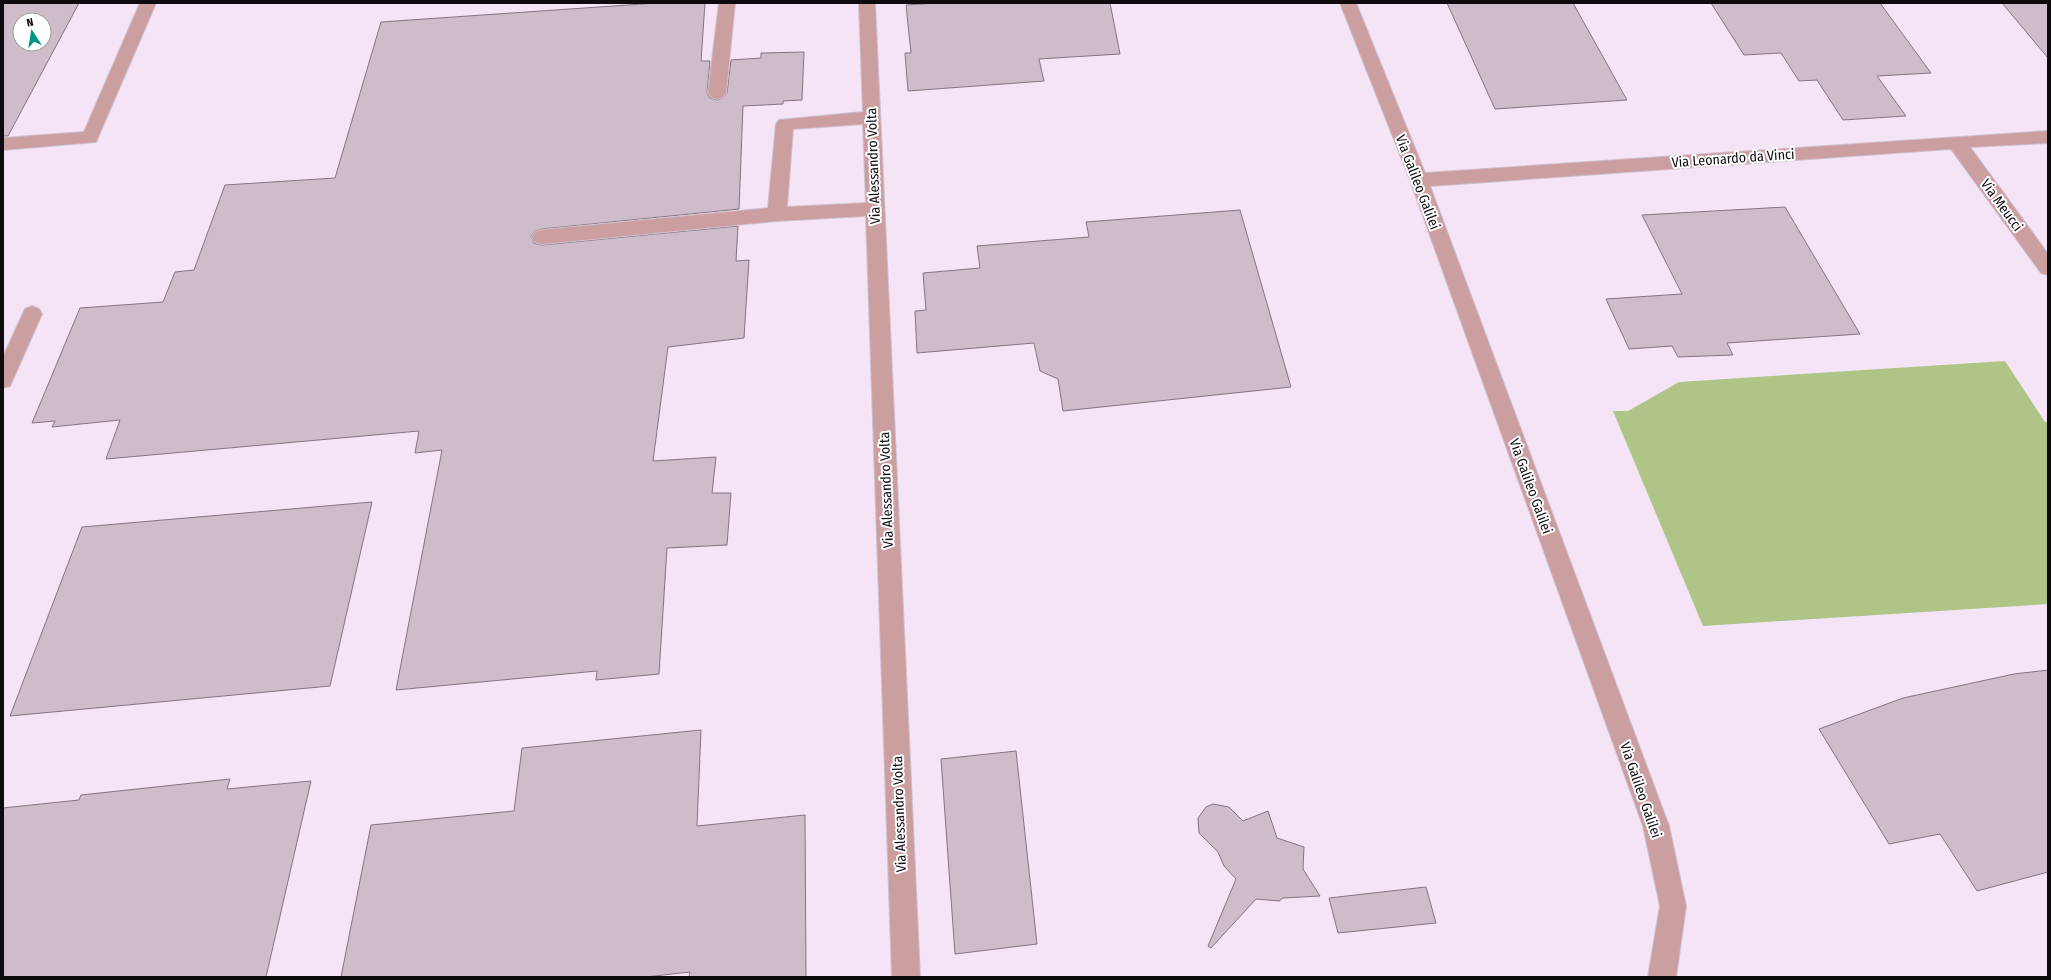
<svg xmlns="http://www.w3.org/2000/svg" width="2051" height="980" font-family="'Fira Sans Condensed',sans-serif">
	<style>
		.green { fill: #aec587 }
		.building { fill: #cfbcca; stroke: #857380; fill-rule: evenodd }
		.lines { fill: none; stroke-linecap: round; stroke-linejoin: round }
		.minor-casing { stroke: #cfc1d1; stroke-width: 2 }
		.minor { fill: #cb9ea0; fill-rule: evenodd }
		.labels { text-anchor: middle; stroke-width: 4; stroke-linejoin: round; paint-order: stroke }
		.street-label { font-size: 14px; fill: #0f0a10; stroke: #fff }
	</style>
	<rect width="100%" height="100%" fill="#f4e4f6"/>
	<path class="green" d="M2005,361L2045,422H2048V604L1703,626L1613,411H1628L1679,382Z"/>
	<path class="building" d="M3,3H79L8,136H3ZM20,20H44V44H20Z
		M657,3H705L701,61H710L707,93L710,98L717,100L723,98L727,93L731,60L761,58V53L804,52L802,100L783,101V104L743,106L739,209L542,229L535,231L531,236L534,243L542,245L738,226L736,261L749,260L744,338L668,347L653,461L716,457L712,493H731L727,545L667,548L659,674L596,680L597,671L396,690L442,450L415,453L419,431L106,459L120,420L52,427L55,421L32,423L80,308L163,302L175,272L194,270L225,185L335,178L381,22Z
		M937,3H1110L1120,54L1039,59L1044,81L908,91L905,53H911L906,5Z
		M1447,3H1573L1627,100L1495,109Z
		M1711,3H1880L1931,73L1877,76L1906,116L1843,120L1817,80L1799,81L1781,53L1744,55Z
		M2002,3H2048V58Z
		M1785,207L1860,334L1727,343L1733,355L1678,357L1672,346L1629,349L1606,299L1682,294L1642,215Z
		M1240,210L1291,387L1063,411L1058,379L1040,371L1034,343L917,353L915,311L926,310L923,273L980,268L977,246L1089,237L1086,222Z
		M372,502L330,686L10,716L82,527Z
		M2048,670V872L1977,891L1940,834L1889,844L1819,729L1903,698L2014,674Z
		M701,730L697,826L805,815L806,977H689L690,972L645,977H341L371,825L514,811L522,748Z
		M1016,751L1037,944L955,954L941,759Z
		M230,779L227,789L311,781L266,977H3V808L79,800L81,795Z
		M1213,804L1229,807L1243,821L1268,811L1277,838L1304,847L1303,869L1320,896L1283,898L1279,901L1256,899L1211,948L1208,946L1236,879L1224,866L1218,852L1199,833L1198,818L1206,807Z
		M1426,887L1436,923L1338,933L1329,898Z"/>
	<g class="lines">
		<defs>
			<path id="minor" d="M140,3H156L96,142L3,150V138L84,132Z
				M719,3H735L726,93L723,97L717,99L711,97L708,93Z
				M859,3H875L920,977H892L866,216L777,221L542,244L535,242L532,237L535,232L542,230L768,208L776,124L779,120L863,112ZM863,124L866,203L787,207L793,129Z
				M1340,3H1356L1425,173L2048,131V143L1970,147L2048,254V275L2041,273L1951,149L1430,186L1669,826L1686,906L1676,977H1648L1660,906L1643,826L1410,180Z
				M32,306L39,309L42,314L10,386L3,388V357L25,309Z"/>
		</defs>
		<use href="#minor" class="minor-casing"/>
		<use href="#minor" class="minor"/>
	</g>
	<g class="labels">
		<g class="street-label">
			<text transform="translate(1733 158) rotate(-4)" y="5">Via Leonardo da Vinci</text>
			<text transform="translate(873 166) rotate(-92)" y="5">Via Alessandro Volta</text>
			<text transform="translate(1418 182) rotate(69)" y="5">Via Galileo Galilei</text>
			<text transform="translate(2002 205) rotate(54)" y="5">Via Meucci</text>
			<text transform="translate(1531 486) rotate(70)" y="5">Via Galileo Galilei</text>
			<text transform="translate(886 490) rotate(-92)" y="5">Via Alessandro Volta</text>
			<text transform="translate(1641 790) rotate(71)" y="5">Via Galileo Galilei</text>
			<text transform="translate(899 814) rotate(-92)" y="5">Via Alessandro Volta</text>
		</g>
	</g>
	<rect width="2051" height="980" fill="none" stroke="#0f0a10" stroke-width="8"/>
	<g transform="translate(32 32) rotate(348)"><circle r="19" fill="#ffffff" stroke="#9f9d9f"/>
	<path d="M0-3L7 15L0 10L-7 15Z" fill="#009484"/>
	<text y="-6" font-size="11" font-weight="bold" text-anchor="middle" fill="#0f0a10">N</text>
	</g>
</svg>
